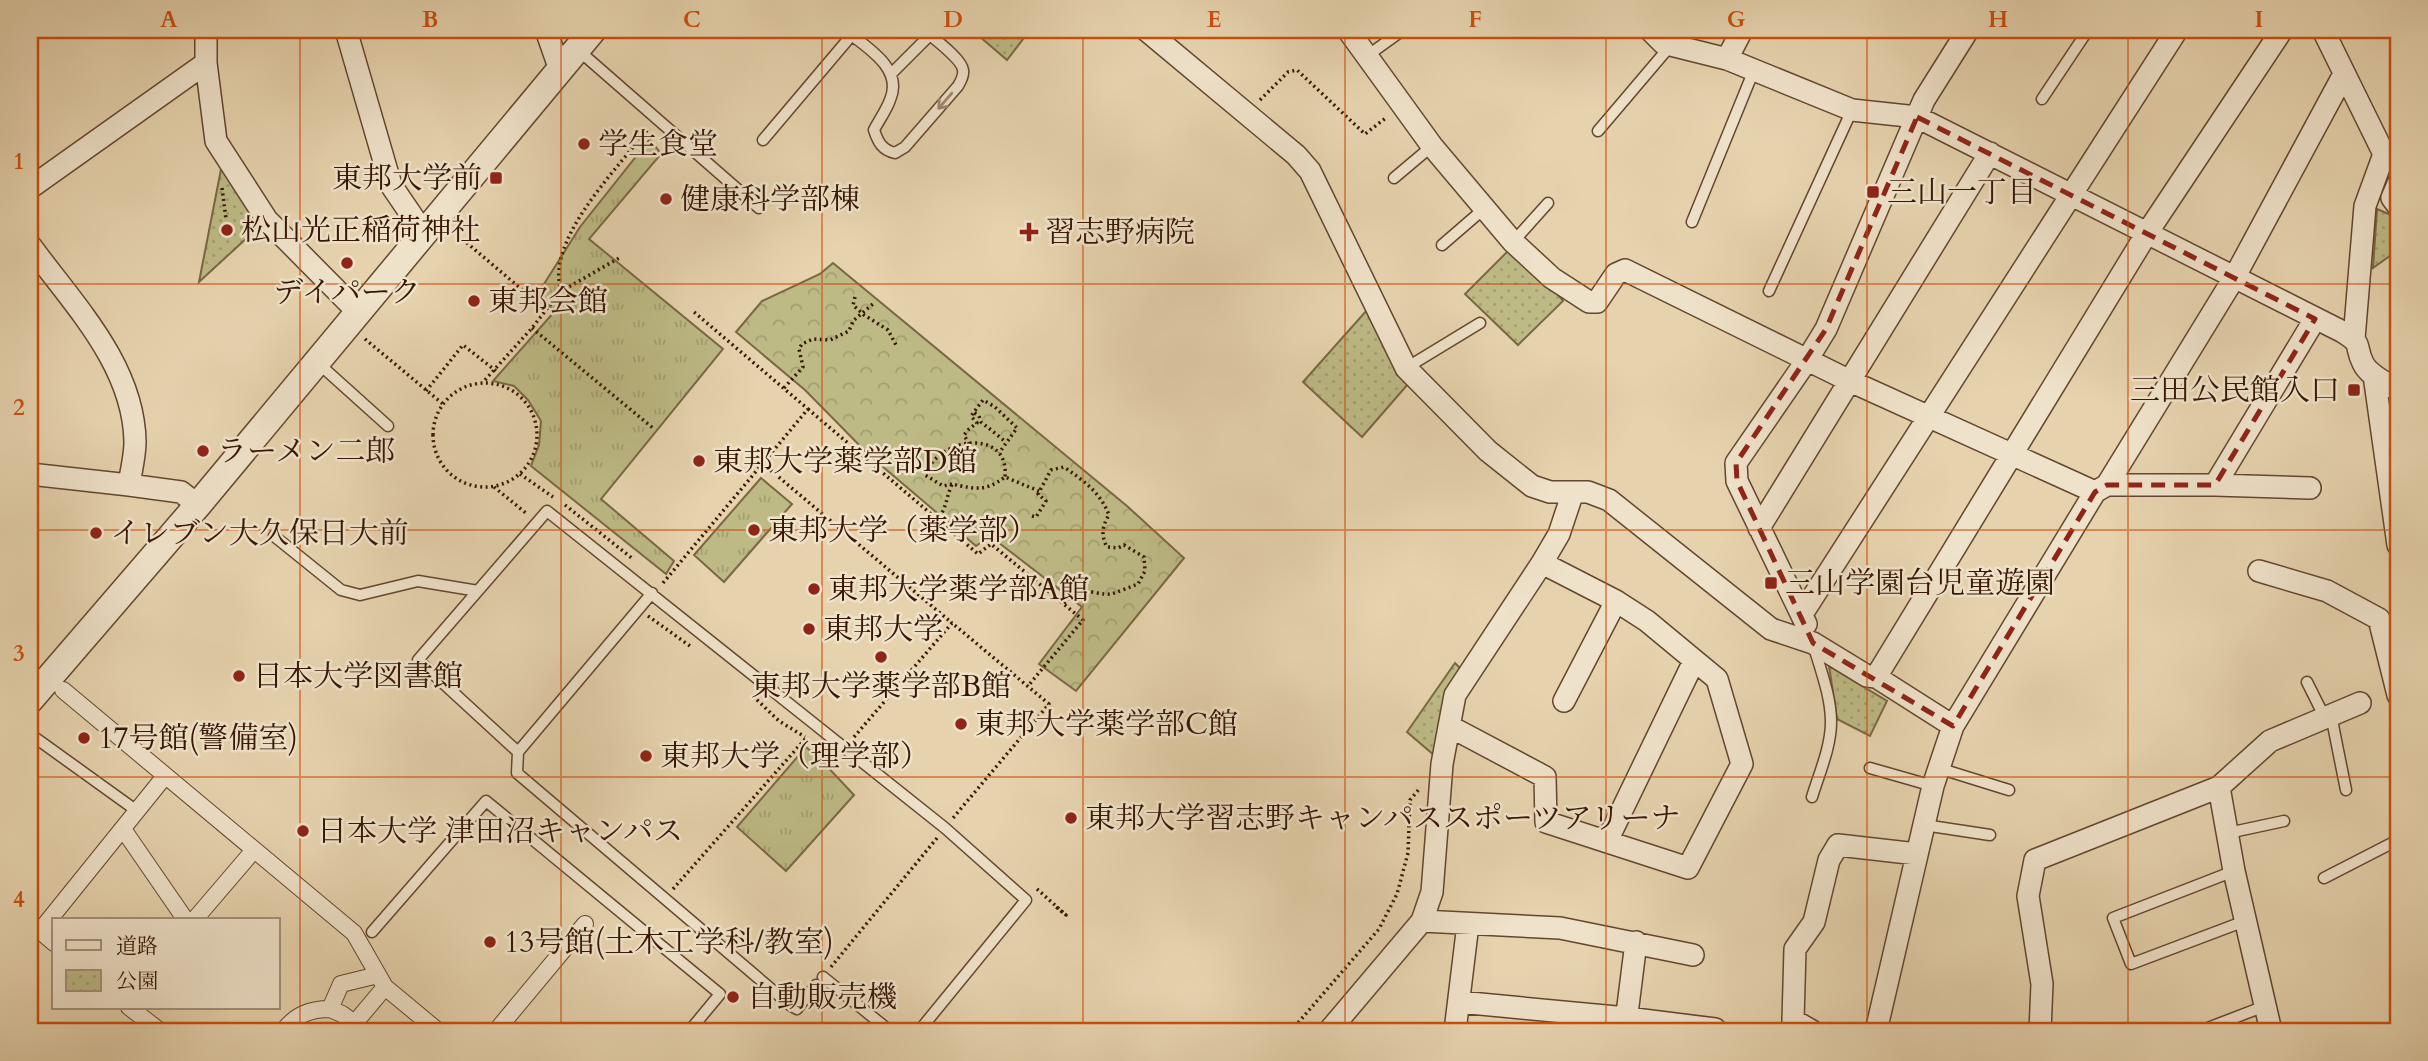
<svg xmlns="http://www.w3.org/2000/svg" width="2428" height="1061" font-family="Cardo,'Noto Serif JP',serif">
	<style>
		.grass { fill: url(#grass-tufts); stroke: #7a6844; stroke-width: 2 }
		.forest { fill: url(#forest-crowns); stroke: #7a6844; stroke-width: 2 }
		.park { fill: url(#park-dots); stroke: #7a6844; stroke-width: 2 }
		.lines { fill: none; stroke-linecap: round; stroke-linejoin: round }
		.service-casing { stroke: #63462e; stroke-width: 13 }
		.pedestrian-casing { stroke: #63462e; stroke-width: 18 }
		.minor-casing { stroke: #63462e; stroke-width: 24 }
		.tertiary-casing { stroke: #63462e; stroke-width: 29 }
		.path { stroke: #371704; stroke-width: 3.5; stroke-dasharray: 2 3.5; stroke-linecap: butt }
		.service { stroke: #efe2ca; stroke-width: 10 }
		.pedestrian { stroke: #efe2ca; stroke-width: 16 }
		.minor { stroke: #efe2ca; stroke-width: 21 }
		.tertiary { stroke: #efe2ca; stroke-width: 26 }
		.oneway { stroke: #9c8771 }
		.marked { fill: none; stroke: #8f2418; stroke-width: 5; stroke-dasharray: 14 9; stroke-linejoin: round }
		.grid { fill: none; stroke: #cd4f0b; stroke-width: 2; stroke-opacity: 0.55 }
		.poi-dot { fill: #8f2418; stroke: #efe2ca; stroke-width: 2.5 }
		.labels { text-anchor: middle; stroke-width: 5; stroke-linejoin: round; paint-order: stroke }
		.poi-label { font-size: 30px; fill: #371704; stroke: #efe2ca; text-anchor: start }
		.neatline { fill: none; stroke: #cd4f0b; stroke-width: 2.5 }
		.grid-label { font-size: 23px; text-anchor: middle; font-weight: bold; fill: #cd4f0b }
	</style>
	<defs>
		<pattern id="grass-tufts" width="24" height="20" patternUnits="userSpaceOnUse" patternTransform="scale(1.75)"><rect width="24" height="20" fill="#bdba85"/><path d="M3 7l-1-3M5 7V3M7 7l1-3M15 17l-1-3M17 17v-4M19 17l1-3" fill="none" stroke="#a39f71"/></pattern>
		<pattern id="forest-crowns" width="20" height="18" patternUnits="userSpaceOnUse" patternTransform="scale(1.75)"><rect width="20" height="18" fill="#bdba85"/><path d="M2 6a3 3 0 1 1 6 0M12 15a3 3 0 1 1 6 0" fill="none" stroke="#a39f71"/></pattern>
		<pattern id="park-dots" width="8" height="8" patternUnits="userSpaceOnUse" patternTransform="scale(1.75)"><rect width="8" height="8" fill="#bdba85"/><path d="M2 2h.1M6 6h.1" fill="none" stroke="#a39f71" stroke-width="1.8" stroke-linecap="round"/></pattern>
	</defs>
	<rect width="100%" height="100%" fill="#e6d3ae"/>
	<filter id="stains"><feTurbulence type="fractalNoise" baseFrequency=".00286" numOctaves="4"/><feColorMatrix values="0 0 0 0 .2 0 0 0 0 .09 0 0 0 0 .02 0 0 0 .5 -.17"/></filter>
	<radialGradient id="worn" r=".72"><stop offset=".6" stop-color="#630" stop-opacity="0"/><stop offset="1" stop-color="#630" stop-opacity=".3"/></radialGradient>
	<path class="grass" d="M650,139L661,154L589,239L723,349L601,499L674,561L666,574L531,466L539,445L541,421L528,400L514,386L493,381L555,311L537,295L580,227Z
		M761,478L792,504L724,582L694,555Z
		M806,747L822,761L854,795L786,871L737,827Z"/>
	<path class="forest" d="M833,263L1127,506L1184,558L1076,691L1039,664L1082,607L990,536L976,546L869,455L805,390L736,332L762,301L820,274Z"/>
	<path class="park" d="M972,30H1030L1007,60Z
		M223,159L262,224L199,282Z
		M2377,209L2398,218V250L2373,268Z
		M1510,249L1550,284L1563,301L1518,345L1465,294Z
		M1367,310L1408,384L1362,437L1303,382Z
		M1455,663L1461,669L1435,756L1407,732Z
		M1829,666L1887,701L1870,736L1837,719Z"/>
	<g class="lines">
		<defs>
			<path id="service" d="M845,30C866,47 904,68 890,100C886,111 879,120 874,130C878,142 882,150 895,153L905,147L958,86C961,81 964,75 963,70C962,59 933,38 924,30
				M577,49L759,208
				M1367,56L1403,30
				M891,74L930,35
				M2042,99L2088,30
				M1598,131L1671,45
				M763,140L856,30
				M1394,178L1432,146
				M1692,222L1754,70
				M1513,242L1548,203
				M1442,245L1486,207
				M1769,291L1852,110
				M318,363L388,426
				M1406,368L1480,323
				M274,536L341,590L360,595L418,581L478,591
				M2307,682L2325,718
				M2331,715L2346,790
				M30,734L137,811
				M518,752L652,593
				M1870,768L1933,786
				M1938,768L2009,790
				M1812,797C1819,774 1831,747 1831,722C1831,697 1821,671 1814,647
				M1924,825L1990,835
				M2228,833L2284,821
				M2234,871L2113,918L2131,964L2245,921
				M2324,878L2398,840
				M372,932L486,801L720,994L691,1029L694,1031
				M823,977L890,1031
				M816,985L797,1009L790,1005L517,773L518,752L418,660L547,511L945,828L1026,900L919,1031
				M2200,1031L2265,1006"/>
			<path id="pedestrian" d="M63,690L354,933L385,987L438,1031
				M123,829L185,919
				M195,919L254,850
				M54,943L40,931L165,776
				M129,1007L160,1031
				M330,1009L342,1014L365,1031
				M283,1031C296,1015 309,1009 330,1009L341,984L378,975
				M348,1031L385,987
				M496,1031L585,924"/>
			<path id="minor" d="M206,30V63L216,141L267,220L357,311
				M346,30L391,185L423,232
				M546,30L560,70
				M1146,30L1296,155L1310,171L1406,368L1488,451L1532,486L1550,492H1588L1609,500L1771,629L1813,643L1867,676L1876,677L2147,233L2282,30
				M1348,30L1432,146L1513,242L1552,278L1589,302H1597L1616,274L1625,270L1850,381L2095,492
				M1650,30L1663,43L1727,59L1852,110L1917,117L2343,332C2364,345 2354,345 2363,363C2369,376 2387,383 2398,390
				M2323,30L2384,154L2365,206L2354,339
				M1727,59L1742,30
				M2398,184L2392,198L2398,206
				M30,188L206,63
				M30,245C73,304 134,365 135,442C135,456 131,471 129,485L181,492L198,505
				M2374,375L2398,545
				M30,474L129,485
				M2107,485H2215L2310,488
				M2215,485L2315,319
				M1759,528L1990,153
				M2259,571L2327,591L2379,619L2398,695
				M1802,614L2177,30
				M1806,624L1737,481L1736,463L1807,360L1826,329L1924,100L1968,30
				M1876,677L1953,726
				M1564,701L1616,601
				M1449,726L1545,777L1546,822L1688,868L1742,764L1717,679L1647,621L1616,601L1542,563
				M2219,787L2234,871L2271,1031
				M1607,841L1694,661
				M1422,921L1560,928L1693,955
				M1459,1002L1627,1018L1715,1029
				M1625,1030L1636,942
				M1329,1031L1422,921L1432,892L1442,764L1455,695L1542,563L1559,534L1573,492
				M1455,1031L1468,924
				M1812,1031L1793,1020L1795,949L1814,922L1829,860L1838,845L1917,854
				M1876,1031L1933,786L1953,726L2095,492L2107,485L2234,278L2344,74
				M2040,1031L2042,984L2028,896L2035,860L2219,787L2270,741L2360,703"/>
			<path id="tertiary" d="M30,700L198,505L593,30"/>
		</defs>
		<use href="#service" class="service-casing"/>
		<use href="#pedestrian" class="pedestrian-casing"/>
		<use href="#minor" class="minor-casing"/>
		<use href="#tertiary" class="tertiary-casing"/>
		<path class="path" d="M1260,100L1288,72L1297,70L1365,134L1387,117
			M222,188L226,219
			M454,232L546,310
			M560,292C560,285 558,277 559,270C563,223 619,166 648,129
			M855,297L853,305L864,315L888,330L896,345
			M532,328L654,429
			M365,339L443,404
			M485,380L532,328L560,292L619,258
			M433 435a52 52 0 1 1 104 0a52 52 0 1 1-104 0Z
			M784,388L803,367L799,349L802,344L813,339L830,340L849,331L853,321L874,303
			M426,391L463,345L496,371
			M808,409L978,554L991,544L1083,620L1028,686
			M976,414L973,412L979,416L981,422L1006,442
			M969,444L964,435L969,429L977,423L971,416L983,400L995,407L1017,428L999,453
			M762,463L952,623
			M520,474L553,497
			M952,484L943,486L925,475C939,436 1010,428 1005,477
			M494,487L527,514
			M565,505L633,559
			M941,516L937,521C947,507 946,498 952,484C975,489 985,492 1005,477L1039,491
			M1032,516L1036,517L1046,501L1038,494L1051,470L1064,467C1084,481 1100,492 1109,515C1102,526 1101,536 1107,547L1118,548L1124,545L1144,557L1145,571L1138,584C1132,586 1114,594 1110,594C1105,595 1085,591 1081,589L1063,604
			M663,583L808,409L694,312
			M648,616L690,646
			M753,696L779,721L805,737
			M854,737L952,623L1049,704L953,818
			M673,889L806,738
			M1037,889L1066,915L1056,907
			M831,967L937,838
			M1291,1031L1379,929L1397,894L1408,853L1410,800L1420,788"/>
		<use href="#service" class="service"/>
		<use href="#pedestrian" class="pedestrian"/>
		<use href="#minor" class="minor"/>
		<use href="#tertiary" class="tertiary"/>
	</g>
	<defs><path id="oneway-shaft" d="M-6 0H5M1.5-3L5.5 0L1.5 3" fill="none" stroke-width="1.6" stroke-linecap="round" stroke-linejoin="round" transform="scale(1.75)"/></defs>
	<use class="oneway" href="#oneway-shaft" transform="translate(945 101) rotate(131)"/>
	<path class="marked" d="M1917,117L2315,319L2215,485H2107L2095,492L1953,726L1813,643L1737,481L1736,463L1826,329Z"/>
	<path class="grid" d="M300,30V1031M561,30V1031M822,30V1031M1083,30V1031M1345,30V1031M1606,30V1031M1867,30V1031M2128,30V1031M30,284H2398M30,530H2398M30,777H2398"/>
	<g class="poi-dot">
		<circle cx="584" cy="144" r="7"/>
		<rect x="489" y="171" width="14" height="14" rx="3.5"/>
		<rect x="1866" y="185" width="14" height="14" rx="3.5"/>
		<circle cx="666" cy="199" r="7"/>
		<circle cx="227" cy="230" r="7"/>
		<path d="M1025.5 221.5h7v7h7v7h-7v7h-7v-7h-7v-7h7z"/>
		<circle cx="347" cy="263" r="7"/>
		<circle cx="474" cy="301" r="7"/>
		<rect x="2347" y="383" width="14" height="14" rx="3.5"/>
		<circle cx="203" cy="451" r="7"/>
		<circle cx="699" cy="461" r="7"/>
		<circle cx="754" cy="530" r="7"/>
		<circle cx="96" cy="533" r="7"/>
		<rect x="1764" y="576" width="14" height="14" rx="3.5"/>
		<circle cx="814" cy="589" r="7"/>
		<circle cx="809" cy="629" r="7"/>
		<circle cx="881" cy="657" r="7"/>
		<circle cx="239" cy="676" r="7"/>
		<circle cx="961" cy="724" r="7"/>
		<circle cx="84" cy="738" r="7"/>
		<circle cx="646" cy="756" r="7"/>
		<circle cx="1071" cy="818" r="7"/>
		<circle cx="303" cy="831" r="7"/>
		<circle cx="490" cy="942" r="7"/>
		<circle cx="733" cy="997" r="7"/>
	</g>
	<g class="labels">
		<g class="poi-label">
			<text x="598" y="154">学生食堂</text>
			<text x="482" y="188" text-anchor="end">東邦大学前</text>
			<text x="1887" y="202">三山一丁目</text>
			<text x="680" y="209">健康科学部棟</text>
			<text x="241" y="240">松山光正稲荷神社</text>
			<text x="1045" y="242">習志野病院</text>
			<text x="347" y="302" text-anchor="middle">デイパーク</text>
			<text x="488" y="311">東邦会館</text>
			<text x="2340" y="400" text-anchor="end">三田公民館入口</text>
			<text x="217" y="461">ラーメン二郎</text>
			<text x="713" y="471">東邦大学薬学部D館</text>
			<text x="768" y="540">東邦大学（薬学部）</text>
			<text x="110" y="543">イレブン大久保日大前</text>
			<text x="1785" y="593">三山学園台児童遊園</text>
			<text x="828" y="599">東邦大学薬学部A館</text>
			<text x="823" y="639">東邦大学</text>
			<text x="253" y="686">日本大学図書館</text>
			<text x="881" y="696" text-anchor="middle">東邦大学薬学部B館</text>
			<text x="975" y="734">東邦大学薬学部C館</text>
			<text x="98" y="748">17号館(警備室)</text>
			<text x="660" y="766">東邦大学（理学部）</text>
			<text x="1085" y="828">東邦大学習志野キャンパススポーツアリーナ</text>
			<text x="317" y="841">日本大学 津田沼キャンパス</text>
			<text x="504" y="952">13号館(土木工学科/教室)</text>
			<text x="747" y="1007">自動販売機</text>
		</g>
	</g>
	<rect width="2428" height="1061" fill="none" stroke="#e6d3ae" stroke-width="77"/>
	<rect x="52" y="918" width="228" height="91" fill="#efe2ca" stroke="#a5917b" stroke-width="2"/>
	<rect x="66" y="940" width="35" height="10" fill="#efe2ca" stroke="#a5917b" stroke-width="2"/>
	<text x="116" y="953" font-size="21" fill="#371704">道路</text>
	<rect x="66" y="970" width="35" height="21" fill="url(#park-dots)" stroke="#a5917b" stroke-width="2"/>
	<text x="116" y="988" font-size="21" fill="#371704">公園</text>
	<rect x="38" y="38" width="2352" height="985" class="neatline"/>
	<g class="grid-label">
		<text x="169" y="27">A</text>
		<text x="430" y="27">B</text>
		<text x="692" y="27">C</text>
		<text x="953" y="27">D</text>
		<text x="1214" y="27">E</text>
		<text x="1475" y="27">F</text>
		<text x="1736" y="27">G</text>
		<text x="1998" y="27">H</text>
		<text x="2259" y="27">I</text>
		<text x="19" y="169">1</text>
		<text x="19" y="415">2</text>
		<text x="19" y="661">3</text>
		<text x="19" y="907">4</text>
	</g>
	<rect width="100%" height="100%" filter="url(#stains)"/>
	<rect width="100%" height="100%" fill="url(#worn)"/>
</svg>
